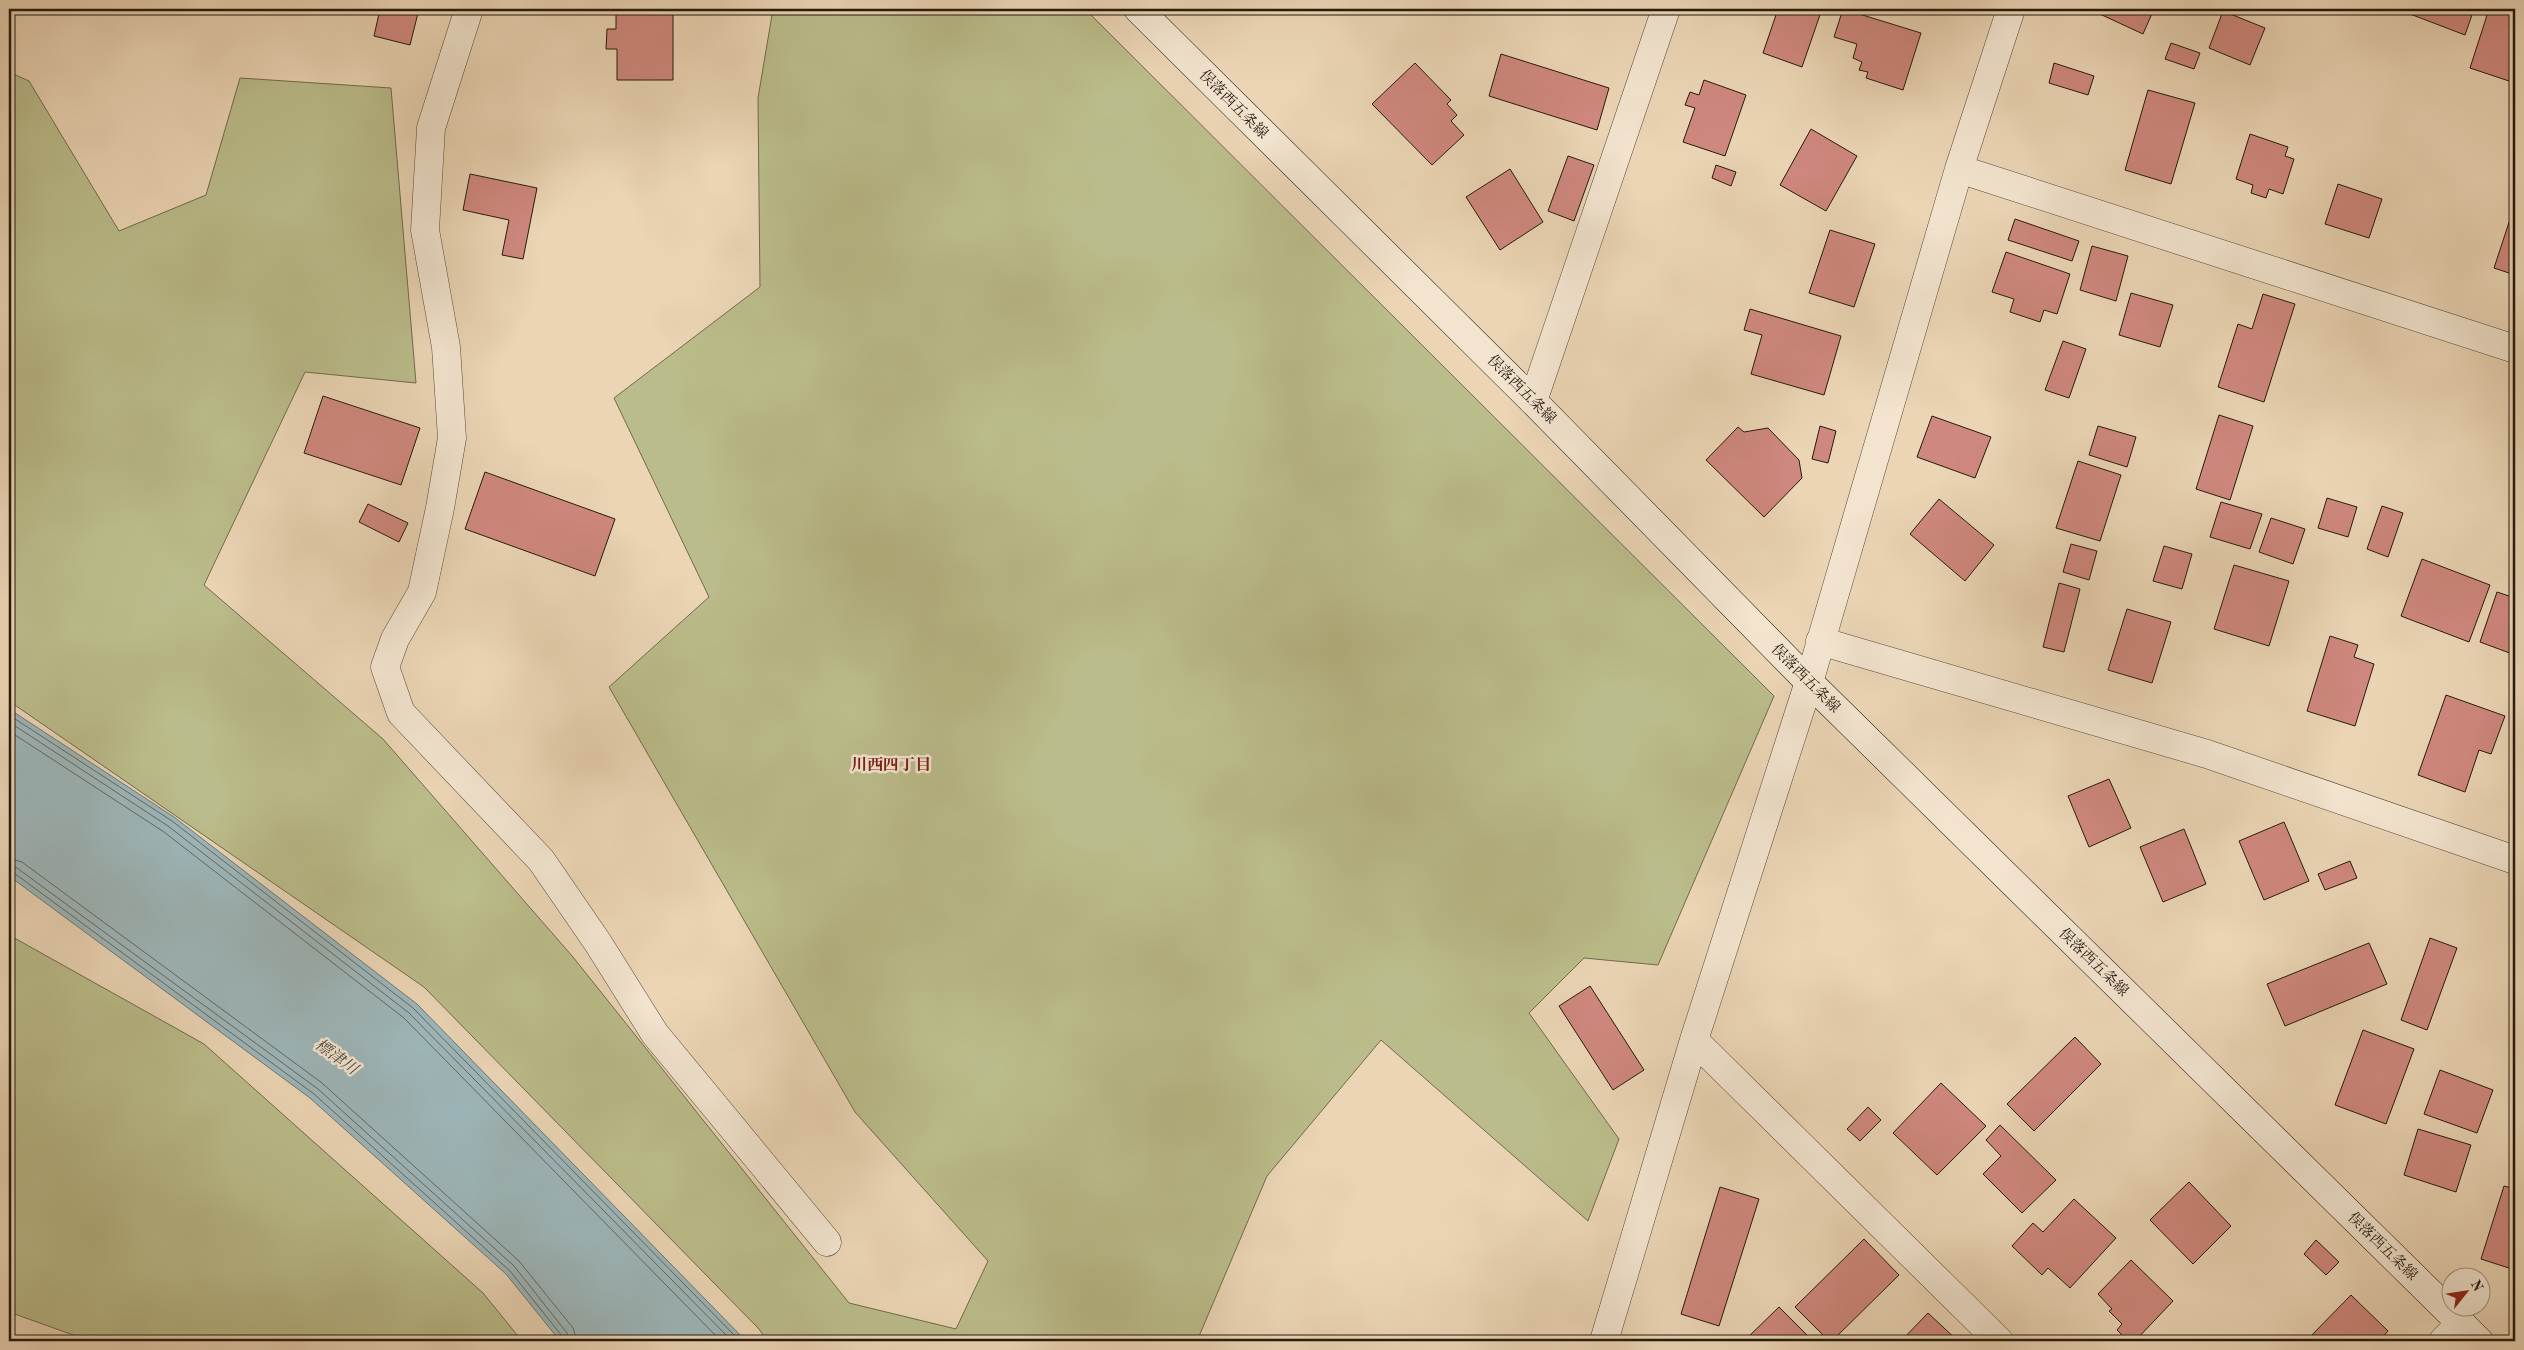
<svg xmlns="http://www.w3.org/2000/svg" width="2524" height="1350" font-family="'Old Standard TT','Noto Serif JP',serif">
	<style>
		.green { fill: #bbbc8b; stroke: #706b4c }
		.water { fill: #9db6b9; stroke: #6d7875 }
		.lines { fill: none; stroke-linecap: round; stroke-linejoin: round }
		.shore { stroke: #616864; stroke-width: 1 }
		.building { fill: #cf887e; stroke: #251a0e }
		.street-casing { stroke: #564938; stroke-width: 29 }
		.secondary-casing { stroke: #251a0e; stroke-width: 29 }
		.street { stroke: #f2e4cf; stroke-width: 28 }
		.secondary { stroke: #f2e4cf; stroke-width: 28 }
		.labels { text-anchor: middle; stroke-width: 5; stroke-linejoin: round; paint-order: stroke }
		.street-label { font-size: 15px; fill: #251a0e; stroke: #f2e4cf }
		.neighbourhood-label { font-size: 16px; font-weight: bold; fill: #7a1f14; stroke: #f2e4cf }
		.water-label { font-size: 16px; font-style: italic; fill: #494941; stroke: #f2e4cf }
	</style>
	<rect width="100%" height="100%" fill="#ebd5b5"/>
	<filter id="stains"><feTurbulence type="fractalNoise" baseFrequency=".004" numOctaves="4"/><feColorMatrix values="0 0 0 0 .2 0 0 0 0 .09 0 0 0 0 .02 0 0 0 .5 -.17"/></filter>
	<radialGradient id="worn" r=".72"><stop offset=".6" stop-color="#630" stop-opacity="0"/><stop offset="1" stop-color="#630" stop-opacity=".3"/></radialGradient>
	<path class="green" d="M773,9H1085L1774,696L1658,965L1584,958L1529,1013L1619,1139L1588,1221L1381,1040L1267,1176L1197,1341H767L759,1329L424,987L9,701V72L29,81L119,231L206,195L240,78L391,88L416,383L305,372L204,585L383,739L573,957L849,1303L956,1329L988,1261L855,1112L609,687L709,597L614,398L760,287L758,98Z
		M9,935L204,1044L483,1293L522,1341H90L9,1312Z"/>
	<path class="water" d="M9,709L174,817L417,1004L746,1341H560L506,1274L310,1098L9,876Z"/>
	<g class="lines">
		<path class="shore" d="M9,715L172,821L413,1008L740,1341
			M9,722L168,826L409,1013L732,1341
			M9,731L164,832L404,1018L721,1341
			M9,858L22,862L322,1083L519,1261L573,1328L577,1341
			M9,866L17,868L318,1089L514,1266L567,1333L569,1341
			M9,872L14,873L314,1094L510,1271L562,1336L563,1341"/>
	</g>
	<path class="building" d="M380,9H419L410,45L374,36Z
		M616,9H673V80H617V49H606L607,29H616Z
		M1778,9H1822L1802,67L1763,53Z
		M1843,9L1921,33L1903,90L1866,78L1868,72L1859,70L1862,62L1853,58L1857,44L1834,37Z
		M2089,9H2154L2143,34Z
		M2397,9H2474L2465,35Z
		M2489,9H2515V83L2470,68Z
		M2223,11L2265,28L2250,65L2209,48Z
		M2171,43L2200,53L2194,69L2165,59Z
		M1501,54L1609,88L1597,130L1489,96Z
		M1415,63L1451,100L1447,104L1457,115L1451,121L1464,135L1432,165L1372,104Z
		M2054,63L2094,76L2088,95L2049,83Z
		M1704,80L1746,95L1725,156L1683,142L1695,108L1685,105L1690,92L1699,95Z
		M2148,90L2195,103L2171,184L2125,170Z
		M1811,129L1857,156L1826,211L1780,185Z
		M2250,134L2288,147L2285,156L2294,159L2283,194L2269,189L2266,198L2251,193L2253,185L2236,179Z
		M1568,156L1594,165L1574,221L1548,211Z
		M1716,165L1736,172L1731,186L1712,178Z
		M1510,169L1543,222L1500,250L1466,197Z
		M470,174L537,188L523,259L502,255L509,220L463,210Z
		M2338,184L2382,199L2369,238L2325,224Z
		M2515,204V275L2494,268Z
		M2015,219L2079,241L2072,261L2008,240Z
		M1830,230L1875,244L1854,307L1809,293Z
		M2092,246L2128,256L2116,301L2080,290Z
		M2006,252L2070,274L2057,314L2044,310L2040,322L2010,312L2014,299L1992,292Z
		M2131,293L2173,305L2160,347L2119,335Z
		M2263,294L2295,304L2264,402L2218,387L2238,324L2252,329Z
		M1750,309L1841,336L1824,395L1751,374L1762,335L1744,330Z
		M2063,341L2086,349L2069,398L2045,390Z
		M323,396L420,428L401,485L304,453Z
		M2219,415L2253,426L2230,500L2196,489Z
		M1932,416L1991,437L1975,478L1917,457Z
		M1820,426L1836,431L1828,463L1812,459Z
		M2098,426L2136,437L2127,467L2089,455Z
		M1738,427L1744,432L1768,428L1799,460L1802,478L1764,517L1706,460Z
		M2078,461L2121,475L2100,541L2056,528Z
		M485,472L615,519L595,576L465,529Z
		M2327,498L2357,507L2348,537L2318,528Z
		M1939,499L1994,545L1965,581L1910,534Z
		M2221,502L2262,514L2250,549L2210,537Z
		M368,504L408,523L399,542L359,522Z
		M2382,506L2403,513L2388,557L2367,549Z
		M2271,518L2305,529L2293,564L2259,552Z
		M2071,544L2097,551L2089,580L2063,572Z
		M2164,546L2192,554L2182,589L2153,581Z
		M2422,559L2490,585L2469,642L2401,616Z
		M2234,565L2289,581L2269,646L2214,629Z
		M2059,583L2080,589L2064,652L2043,647Z
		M2497,592L2515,598V655L2480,642Z
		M2127,609L2171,622L2152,683L2108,670Z
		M2330,636L2358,645L2354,657L2374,664L2355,726L2307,711Z
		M2446,695L2505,716L2491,754L2479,750L2465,792L2418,775Z
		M2109,779L2131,828L2089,847L2068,796Z
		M2284,822L2309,881L2264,900L2239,841Z
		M2184,829L2206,884L2163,902L2140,847Z
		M2350,861L2357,878L2325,890L2318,874Z
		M2430,938L2457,948L2427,1030L2401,1020Z
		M2369,943L2387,984L2285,1026L2267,984Z
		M1590,986L1644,1070L1613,1090L1559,1006Z
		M2363,1030L2414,1049L2386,1124L2335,1105Z
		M2075,1037L2101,1064L2034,1131L2007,1104Z
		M2440,1070L2493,1090L2477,1133L2424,1114Z
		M1941,1083L1986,1126L1937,1175L1893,1133Z
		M1868,1107L1881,1120L1860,1141L1847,1129Z
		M2000,1125L2056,1180L2022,1213L1983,1174L2001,1156L1986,1140Z
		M2418,1129L2471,1145L2456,1192L2404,1175Z
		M2515,1156V1174L2510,1172Z
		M2189,1182L2231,1226L2193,1264L2150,1220Z
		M2504,1186L2515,1189V1270L2481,1259Z
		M1720,1187L1759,1199L1719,1326L1681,1314Z
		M2074,1199L2116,1238L2070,1288L2048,1268L2042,1275L2012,1246L2033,1223L2043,1232Z
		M1864,1239L1899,1275L1832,1341H1829L1795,1307Z
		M2316,1240L2339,1262L2326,1275L2304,1254Z
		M2131,1260L2173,1301L2135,1341H2128L2117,1330L2122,1324L2109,1311L2112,1309L2098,1294Z
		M2351,1295L2388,1331L2379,1341H2306Z
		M1779,1307L1813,1341H1744Z
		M1928,1313L1958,1341H1901Z"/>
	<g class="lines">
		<defs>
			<path id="street" d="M469,9L431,128L425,230L446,347L452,438L440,508L422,592L395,639L385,667L401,713L541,860L598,943L655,1034L827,1242
				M1959,169L2515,349
				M1533,401L1666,9
				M1820,641L2207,754L2515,860
				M1694,1040L1999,1341
				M1604,1341L1694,1040L1809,682L1959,169L2011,9
				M2443,1341L2461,1323"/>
			<path id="secondary" d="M1138,9L1533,401L1809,682L2479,1341"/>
		</defs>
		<use href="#street" class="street-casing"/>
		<use href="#secondary" class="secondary-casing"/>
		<use href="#street" class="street"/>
		<use href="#secondary" class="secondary"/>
	</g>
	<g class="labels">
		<g class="street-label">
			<text transform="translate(1234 104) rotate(45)" y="5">俣落西五条線</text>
			<text transform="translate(1522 389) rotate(45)" y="5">俣落西五条線</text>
			<text transform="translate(1806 678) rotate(45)" y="5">俣落西五条線</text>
			<text transform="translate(2094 962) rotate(44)" y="5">俣落西五条線</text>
			<text transform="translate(2383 1246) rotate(44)" y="5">俣落西五条線</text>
		</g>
		<g class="neighbourhood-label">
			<text x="891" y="770">川西四丁目</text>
		</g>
		<g class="water-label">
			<text transform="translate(337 1056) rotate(36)" y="6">標津川</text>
		</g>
	</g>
	<rect width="2524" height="1350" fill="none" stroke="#ebd5b5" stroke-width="30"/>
	<rect x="10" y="10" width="2504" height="1330" fill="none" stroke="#251a0e" stroke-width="2.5"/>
	<rect x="15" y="15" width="2494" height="1320" fill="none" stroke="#251a0e"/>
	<g transform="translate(2466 1292) rotate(60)"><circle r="24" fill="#f2e4cf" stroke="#a09382"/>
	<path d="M0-4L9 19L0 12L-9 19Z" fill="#8f2418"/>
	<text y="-8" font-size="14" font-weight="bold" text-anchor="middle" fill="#251a0e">N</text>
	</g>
	<rect width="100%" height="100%" filter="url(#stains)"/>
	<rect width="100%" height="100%" fill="url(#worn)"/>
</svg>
